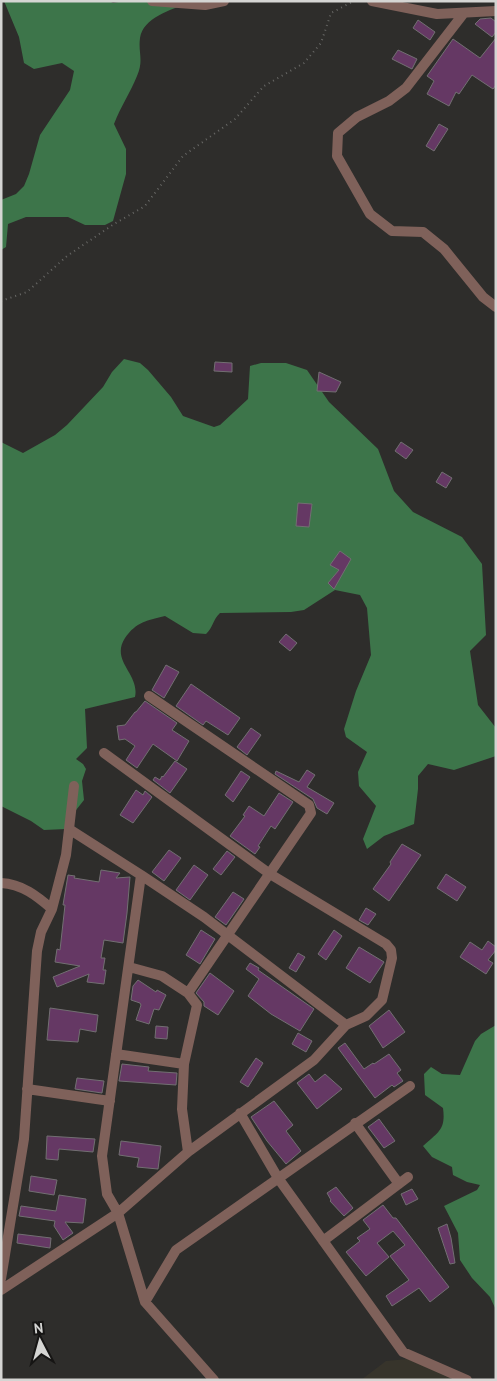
<svg xmlns="http://www.w3.org/2000/svg" width="497" height="1381" font-family="'PT Sans',sans-serif">
	<style>
		.built { fill: #37342b }
		.forest { fill: #3d754a }
		.building { fill: #653864; stroke: #726f72 }
		.lines { fill: none; stroke-linecap: round; stroke-linejoin: round }
		.path { stroke: #686866; stroke-width: 2; stroke-dasharray: 1 4; stroke-linecap: butt }
		.street { stroke: #7f615a; stroke-width: 10 }
	</style>
	<rect width="100%" height="100%" fill="#2e2d2b"/>
	<path class="built" d="M408,1359L459,1380H361L386,1361Z"/>
	<path class="forest" d="M4,1H109L113,3L124,1H190L188,4C171,9 143,18 140,38C138,53 144,60 137,76C130,93 121,106 114,124L126,149V174L113,221L105,225H85L68,217H26L8,224L6,247L1,250V200L16,194L24,186L29,174L40,135L70,90L74,71L62,63L34,69L24,63L19,37Z
		M124,359L140,363L148,370L171,397L183,416L214,427L220,425L248,399L250,366L261,363H286L307,370L329,402L378,449L394,491L413,512L462,537L482,564L486,635L470,651L478,705L496,728V756L454,770L428,764L418,776V789L414,824L384,836L367,849L363,839L376,806L359,786L358,772L367,752L346,737L344,729L356,691L371,655L367,608L360,595L335,590L304,610L291,612L220,613C213,619 213,628 206,634L193,633L165,616C148,620 136,622 125,638C110,661 140,674 135,697L85,709L87,748L76,759L83,764L86,769L82,781L84,800L69,819L66,829L44,830L31,821L1,806V442L23,453L55,435L67,425L103,387L112,372Z
		M496,1025V1310L490,1297L472,1278L460,1260L458,1233L444,1206L477,1190L480,1185L467,1182L453,1175L452,1167L432,1157L423,1146C438,1132 446,1130 443,1108L425,1095L424,1074L431,1067L442,1074L460,1075L475,1041L481,1034Z"/>
	<path class="building" d="M491,18L496,22V32L492,37L475,24L480,19Z
		M418,20L435,32L430,40L413,28Z
		M496,38V85L493,89L472,75L459,94L456,92L449,106L427,94L434,81L427,76L453,39L480,58Z
		M398,50L417,59L412,69L392,59Z
		M439,124L448,129L434,151L426,146Z
		M215,362L232,363V372L214,371Z
		M319,372L341,382L336,392L317,391Z
		M401,442L413,450L406,459L395,451Z
		M442,472L452,478L446,488L436,482Z
		M298,503L312,504L309,527L296,526Z
		M340,551L351,559L334,589L328,583L339,570L330,565Z
		M286,634L297,643L290,651L279,642Z
		M166,665L179,672L164,698L152,690Z
		M191,684L240,718L228,735L206,721L203,725L176,706Z
		M145,701L177,723L172,730L189,741L177,761L153,744L137,768L126,760L135,746L125,739L119,740L117,726L125,725L135,712H136Z
		M251,728L261,735L247,755L237,747Z
		M175,761L187,769L170,793L153,780L155,777L160,780L162,776L163,777Z
		M307,770L315,775L307,787L334,803L327,814L317,808L313,799L275,774L276,771L299,782Z
		M241,771L250,777L233,802L225,795Z
		M136,790L143,795L145,791L152,797L133,823L120,815Z
		M279,793L293,802L275,829L271,826L258,846L260,847L255,854L230,836L245,816L243,815L249,806L264,816Z
		M402,844L421,855L389,901L373,889L391,864L390,862Z
		M169,850L181,858L164,881L152,872Z
		M227,851L235,857L221,875L213,869Z
		M194,865L208,875L190,900L176,890Z
		M101,870L120,873L116,878L130,877L127,913L123,943L104,940L101,958H105L103,970H106L104,984L87,982L89,974L57,987L53,977L80,966L55,962L57,949L60,950L65,905H63L68,875L75,876L74,878L99,882Z
		M446,874L466,887L457,901L437,888Z
		M233,892L244,899L226,925L215,917Z
		M366,908L376,914L368,925L359,920Z
		M201,930L215,939L200,964L186,955Z
		M334,930L342,936L326,960L318,954Z
		M488,941L496,947V950L488,960L493,963L486,974L460,957L470,942L482,950Z
		M359,947L384,962L370,983L346,968Z
		M298,953L305,957L296,972L289,968Z
		M250,963L259,968L258,970L314,1009L300,1031L271,1014L248,996L259,979L246,969Z
		M210,973L234,991L218,1015L204,1006V1002L196,993Z
		M138,980L156,992L157,990L166,995L159,1010L154,1009L149,1024L136,1020L141,1005L140,1003L131,1000L133,986Z
		M50,1008L98,1015L96,1032L80,1029L78,1042L47,1040Z
		M389,1010L405,1032L383,1048L369,1026Z
		M156,1026L168,1027L167,1039L155,1038Z
		M298,1033L312,1041L306,1052L292,1044Z
		M345,1043L364,1069L373,1063L374,1064L389,1054L401,1070L397,1073L403,1081L394,1087L392,1085L375,1098L338,1048Z
		M256,1058L263,1063L248,1087L240,1082Z
		M122,1064L149,1067L148,1071L177,1073L176,1085L119,1081Z
		M309,1074L315,1082L325,1074L342,1089L317,1109L297,1083Z
		M77,1078L104,1081L102,1093L75,1089Z
		M274,1101L293,1125L286,1131L301,1151L286,1164L267,1141L251,1117Z
		M379,1119L395,1141L384,1148L368,1127Z
		M47,1136L95,1139L93,1152L59,1149L58,1160L46,1159Z
		M121,1141L161,1146L158,1169L137,1167L139,1158L119,1155Z
		M31,1176L57,1180L54,1195L29,1191Z
		M336,1187L353,1208L344,1216L330,1201L331,1200L327,1193Z
		M412,1189L418,1199L406,1205L401,1194Z
		M59,1195L86,1199L83,1223L65,1222L73,1233L63,1240L54,1226L55,1221L19,1216L21,1206L56,1211Z
		M383,1205L393,1218H396L449,1287L430,1302L419,1288L392,1306L386,1296L409,1280L390,1256L405,1245L393,1231L377,1243L389,1257L366,1276L346,1252L360,1241L357,1238L370,1229L363,1220Z
		M447,1224L451,1238L455,1263L450,1264L438,1228Z
		M18,1234L51,1238L50,1248L17,1243Z"/>
	<g class="lines">
		<path class="path" d="M1,301L27,292L67,256L114,224L145,206L183,156L235,119L264,86L304,63L321,43L331,13L354,1"/>
		<path class="street" d="M152,1L205,5L224,1
			M372,1L437,14L496,11
			M464,13L406,88L389,101L357,117L338,133L337,156L370,214L392,231L423,232L444,249L483,297L496,307
			M104,753L270,874L386,944L391,950L392,958L382,1000L366,1016L346,1025
			M69,829L141,875
			M1,883C22,884 37,896 52,909
			M129,967L162,976L188,993L311,813L309,805L149,696
			M116,1054L184,1064
			M27,1089L110,1101
			M240,1113L278,1178L403,1352L467,1380
			M355,1123L399,1184
			M188,1152L182,1109L184,1064L197,1005L188,993
			M323,1241L408,1177
			M1,1279L24,1139L37,951L41,932L52,909L66,855L74,786
			M1,1290L118,1213L188,1152L314,1060L346,1025L204,917L141,875L102,1156L107,1194L118,1213L145,1302L214,1380
			M145,1302L176,1250L410,1086"/>
	</g>
	<rect width="497" height="1381" fill="none" stroke="#d5d5d3" stroke-width="5"/>
	<g transform="translate(40 1341) rotate(354)" stroke="#161514" stroke-width="4" paint-order="stroke">
	<path d="M0-4L9 19L0 12L-9 19Z" fill="#d5d5d3"/>
	<text y="-8" font-size="14" font-weight="bold" text-anchor="middle" fill="#d5d5d3">N</text>
	</g>
</svg>
